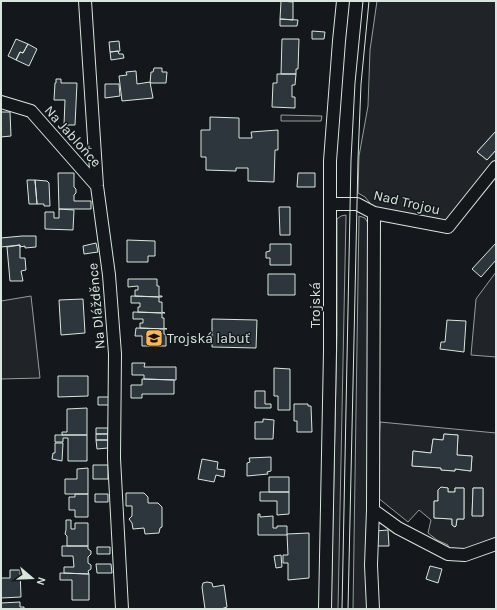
<svg xmlns="http://www.w3.org/2000/svg" width="497" height="610" font-family="Karla,sans-serif">
	<style>
		.green { fill: #202428; stroke: #939e99; fill-rule: evenodd }
		.building { fill: #2c363c; stroke: #d8e6dc }
		.lines { fill: none; stroke-linecap: round; stroke-linejoin: round }
		.street-casing { stroke: #d8e6dc; stroke-width: 14 }
		.street { stroke: #14181c; stroke-width: 12 }
		.tram { stroke: #d8e6dc; stroke-width: 1 }
		.labels { text-anchor: middle; stroke-width: 3; stroke-linejoin: round; paint-order: stroke }
		.street-label { font-size: 14px; fill: #d8e6dc; stroke: #14181c }
		.poi-label { font-size: 14px; fill: #d8e6dc; stroke: #14181c; text-anchor: start }
	</style>
	<rect width="100%" height="100%" fill="#14181c"/>
	<path class="green" d="M377,1H496V131L477,152L487,160L496,150V159L448,222L374,208L365,197L358,193L359,156L368,106L370,50Z
		M281,115L322,116L321,121H281Z
		M346,215L338,609H331L337,333V219L341,216Z
		M359,216L365,218L368,223L370,386L366,538L368,609H353Z
		M496,272V357L471,355L476,299Z
		M31,296L40,378L1,379V301Z
		M380,422L496,433V537L464,550L449,553L448,545L437,540L428,533L431,520L419,510L408,522L377,497ZM444,434L458,435L457,455L472,456L471,471L455,469V471L441,470V468L412,466L413,451L431,453L433,439L443,440ZM441,488H448V492H455V488H464V519H457L456,526L455,527L452,525V519L434,518V501H438V490ZM473,488H483V516L472,515Z"/>
	<path class="building" d="M281,1L293,2V20L280,19Z
		M280,19L298,20L297,26H280Z
		M312,31L325,32L324,39H312Z
		M16,39L28,44L23,53L20,52L16,60L8,56Z
		M282,39H299L298,69H296V74H281Z
		M119,41L120,51L110,52L109,42Z
		M28,44L37,49L29,66L16,60L20,52L23,53Z
		M118,51L119,54H123L124,58L111,60L110,52Z
		M154,68H162V72H167L166,83H150L151,72H153Z
		M136,71L137,84L150,82L153,98L122,101L119,76L127,75L126,72Z
		M277,74H296L295,85H292V97H295V108L272,107L273,83H277Z
		M56,79H61V83H77L75,125H64L65,100H54L55,83H56Z
		M105,84H119L120,96L105,98Z
		M1,112H10L11,136L1,137Z
		M210,117L239,118V138H252L251,132L278,130V150H275L274,182L248,181V168H236V171L206,170V157H201V130H210Z
		M496,131V150L487,160L477,152Z
		M58,173H74V187L76,189V193L74,195V201H91V209H59Z
		M298,173H315V187H297Z
		M27,180H35L37,204H29Z
		M35,180L47,181L49,183L50,206H44V204H37Z
		M279,207H290V235H280Z
		M59,209L74,210L73,230L45,229V212H54V218H59Z
		M22,236H36V247L25,248V246L20,247V245L1,247V238Z
		M127,240L155,241V256H148V262H127Z
		M96,243L98,252L84,254L83,246Z
		M496,243V260L481,277L472,269Z
		M270,244H291V265H270V258H266V252L270,251Z
		M20,245V258H25L26,270L21,271L23,281H10L7,247Z
		M268,274H295V295H268Z
		M128,279H157V286H159V296H162V297L135,296V290H138V286L128,287Z
		M131,296L159,297V302H162V312L165,313L138,312V307H140V303H131Z
		M83,299L85,333L61,335L59,300Z
		M133,312L162,313V318H164V328L167,329L140,328V323H143V319H133Z
		M212,319L257,320L256,348L212,347Z
		M447,320L466,321L464,352L440,349L441,342H445Z
		M136,328L164,329V334L166,335V346H142V336H135Z
		M132,363H145L144,367H176V380L144,379V375H132Z
		M274,368L290,369V410H278V396H274Z
		M58,376H88V396L58,397Z
		M142,379L174,380V394H142V398H131V385H142Z
		M255,391H265V404H271V408H255Z
		M98,397H110L109,405H98Z
		M294,404H308V406H311L312,432H297V421H294Z
		M87,408V435H62V432H67V409Z
		M263,419L274,420L273,439H255V422H263Z
		M96,428H108V434H96Z
		M96,434H108V440H96Z
		M444,434L458,435L457,455L472,456L471,471L455,469V471L441,470V468L412,466L413,451L431,453L433,439L443,440Z
		M55,435H87V461H68V438H63V442H55Z
		M96,440H108V448L97,449Z
		M55,443H63L62,461L52,459L53,453H55Z
		M271,457V471L267,472L268,474L247,476V463L250,462L249,458Z
		M202,459L218,462L217,469L225,470L224,477L216,475L214,482L198,479Z
		M93,465H108V479H93Z
		M88,468V494H65V479H77V469Z
		M269,477H289V492H269Z
		M441,487L448,488V492H455V488H464V519H457L456,526L455,527L452,525V519L434,518V501H438V490Z
		M473,488H483V516H472Z
		M260,492H289V514L277,515V501H260Z
		M126,493H144L148,497V503H158L162,507V527L160,528L159,533L145,534L144,528L133,529L132,523L129,519L132,516V506H126Z
		M75,494H88V517H75V510H69V497H75Z
		M95,494H108V502H95Z
		M258,514H260V517L273,516V528H277V526H287V535H258Z
		M66,520H71V529H75V523H88V546H67V536L65,534L66,530Z
		M388,530L389,546H375V531Z
		M309,533V578L288,580V563H283V555H288L287,534Z
		M62,546H88V549L91,551V554L88,557V563L91,565V569L88,571L89,574L64,573V567H74L73,556H62Z
		M97,547H110V554H97Z
		M281,555L282,567L276,568L274,556Z
		M96,564H111L112,573H97Z
		M430,566L442,569L438,583L426,579Z
		M10,570H20L21,597L1,598V578H10Z
		M60,573L89,574V600H72V580H60Z
		M207,582L212,583L213,587L224,585L227,607L221,609H205L202,587L203,583Z
		M20,602V607H24V609H1V603Z"/>
	<g class="lines">
		<defs>
			<path id="street" d="M85,1L97,186L109,275L115,354L114,458L122,609
				M1,102L31,111L97,186
				M330,204H357L374,213L448,227L496,167
				M373,510L398,528L448,554L465,555L496,544
				M325,609L330,351V161L339,41L343,1
				M373,609L371,565L373,510L374,213"/>
		</defs>
		<use href="#street" class="street-casing"/>
		<use href="#street" class="street"/>
		<path class="tram" d="M342,609L351,160L355,83L363,1
			M348,609L358,159L361,84L369,1"/>
	</g>
	<defs>
		<symbol id="school-square" viewBox="-11 -11 22 22"><rect x="-9" y="-9" width="18" height="18" rx="4" fill="#ffb74d" stroke="#14181c"/><path d="M0-5L7-2L0 1L-7-2ZM-4 1L0 2.5L4 1V4Q0 6-4 4Z" fill="#111"/></symbol>
	</defs>
	<g fill-rule="evenodd">
		<use href="#school-square" x="144" y="328" width="20" height="20"/>
	</g>
	<g class="labels">
		<g class="street-label">
			<text transform="translate(73 136) rotate(48)" y="5">Na Jabloňce</text>
			<text transform="translate(407 202) rotate(13)" y="5">Nad Trojou</text>
			<text transform="translate(315 305) rotate(-90)" y="5">Trojská</text>
			<text transform="translate(96 306) rotate(-95)" y="5">Na Dlážděnce</text>
		</g>
		<g class="poi-label">
			<text x="167" y="343">Trojská labuť</text>
		</g>
	</g>
	<rect width="497" height="610" fill="none" stroke="#d8e6dc" stroke-width="4"/>
	<g transform="translate(32 578) rotate(109)" stroke="#14181c" stroke-width="3" paint-order="stroke">
	<path d="M0-3L7 15L0 10L-7 15Z" fill="#d8e6dc"/>
	<text y="-6" font-size="11" font-weight="bold" text-anchor="middle" fill="#d8e6dc">N</text>
	</g>
</svg>
